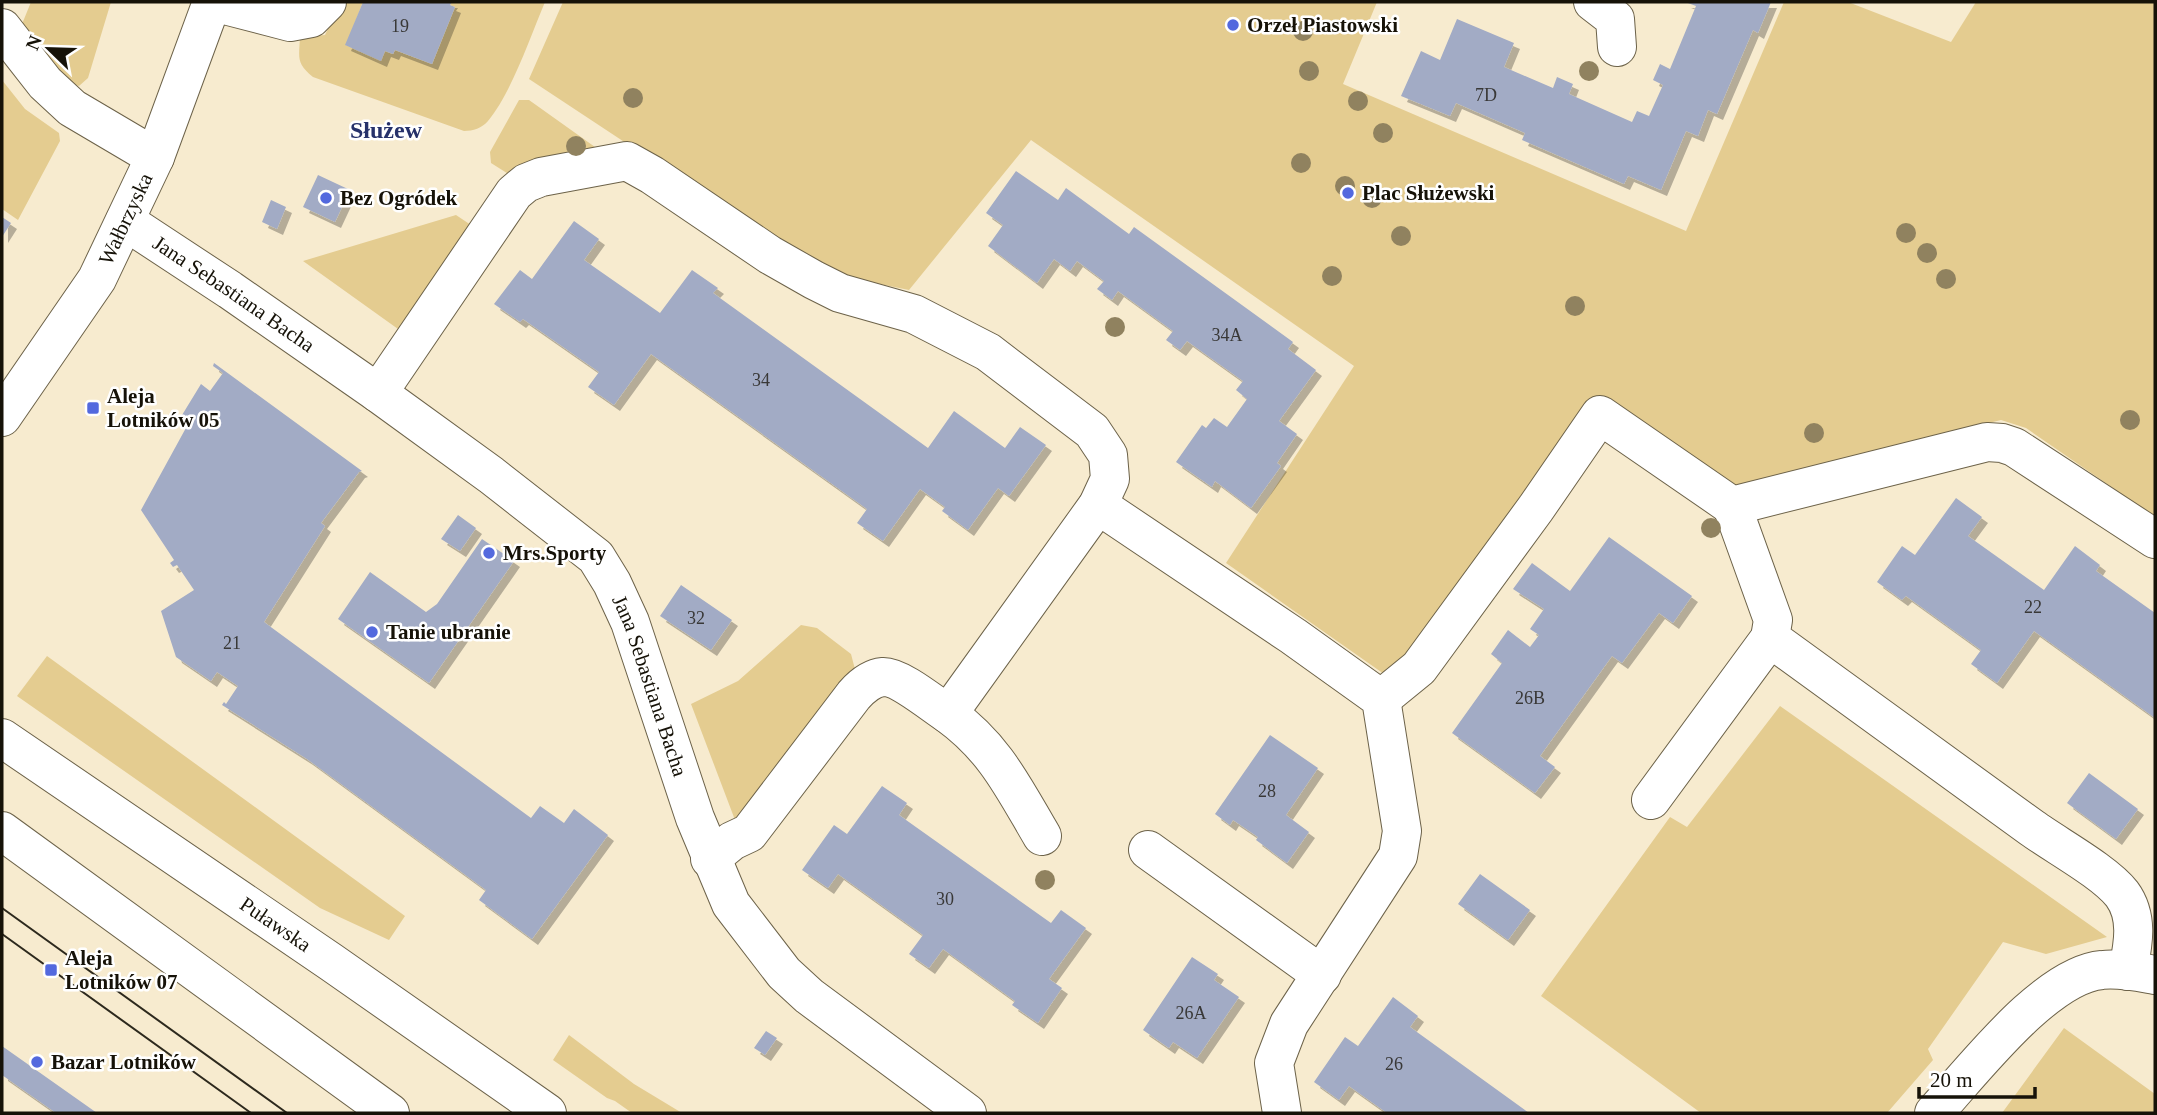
<svg xmlns="http://www.w3.org/2000/svg" width="2157" height="1115" font-family="Georgia,serif">
	<style>
		.green { fill: #e4cc90 }
		.building { fill: #a2abc5; filter: url(#shadow) }
		.lines { fill: none; stroke-linecap: round; stroke-linejoin: round }
		.street-casing { stroke: #6c6249; stroke-width: 40 }
		.secondary-casing { stroke: #6c6249; stroke-width: 40 }
		.street { stroke: #fff; stroke-width: 38 }
		.secondary { stroke: #fff; stroke-width: 38 }
		.tram { stroke: #2d291d; stroke-width: 2 }
		.tree { fill: #90825f }
		.poi-dot { fill: #5369de; stroke: #fff; stroke-width: 2.5 }
		.labels { text-anchor: middle; stroke-width: 5; stroke-linejoin: round; paint-order: stroke }
		.number-label { font-size: 18px; fill: #393837 }
		.poi-label { font-size: 21px; font-weight: bold; fill: #161208; stroke: #fff; text-anchor: start }
		.street-label { font-size: 21px; fill: #161208; stroke: #fff }
		.quarter-label { font-size: 24px; font-weight: bold; fill: #26316a; stroke: #fff }
	</style>
	<defs>
		<filter id="shadow"><feDropShadow dx="6" dy="6" stdDeviation="0" flood-color="#0004"/></filter>
	</defs>
	<rect width="100%" height="100%" fill="#f7ebcf"/>
	<path class="green" d="M31,2H111L88,78L79,86L70,83L20,29Z
		M341,2H363L346,45L381,60L385,51L393,54L395,50L432,64L455,7L450,5L452,2H545C530,37 512,92 488,121C482,128 473,131 464,131L313,77C296,63 299,58 300,37L325,35Z
		M563,2H1377L1343,84L1686,231L1784,2H1848L1951,42L1976,2H2155V517L2026,428L2001,420L1732,486L1596,399L1394,681L1226,563L1354,366L1031,140L909,290L821,272L529,79Z
		M2,80L25,109L59,133L60,141L18,220L2,209Z
		M519,100H529L602,152L513,177L491,163L490,152Z
		M456,215L471,225L405,334L303,261Z
		M801,625L817,628L851,654L857,677L735,820L691,704L738,681Z
		M47,656L405,916L389,940L320,908L17,696Z
		M1780,706L2107,937L2046,954L2003,942L1928,1049L1933,1060L1887,1113H1701L1541,996L1670,817L1687,827Z
		M2064,1028L2155,1094V1113H2002Z
		M569,1035L634,1084L682,1113H632L615,1101L607,1098L553,1060Z"/>
	<path class="building" d="M363,2H452L450,5L455,7L432,64L395,50L393,54L385,51L381,61L345,45Z
		M1685,2H1771L1758,33L1753,30L1717,114L1708,110L1698,136L1686,131L1661,190L1628,176L1624,184L1522,140L1525,133L1456,103L1450,116L1401,96L1421,51L1440,60L1457,19L1514,43L1504,67L1553,88L1557,77L1573,84L1569,94L1632,122L1637,111L1649,116L1663,85L1653,80L1660,64L1670,69L1696,6Z
		M1016,171L1058,200L1066,188L1129,234L1134,227L1293,342L1288,349L1316,370L1279,421L1297,434L1277,463L1281,466L1251,508L1215,481L1212,487L1176,462L1202,425L1206,428L1214,418L1227,427L1247,399L1236,390L1243,381L1187,341L1180,350L1166,340L1173,331L1118,291L1112,300L1097,289L1104,281L1077,261L1070,271L1054,259L1037,283L988,246L1003,225L986,213Z
		M318,175L350,190L335,222L303,207Z
		M271,200L286,207L277,229L262,222Z
		M2,217L11,223L2,237Z
		M574,221L599,239L584,260L660,313L692,270L718,288L713,293L928,448L954,411L1005,448L1020,427L1046,445L1009,496L998,488L968,530L942,511L945,507L920,489L883,541L857,523L867,509L651,354L614,405L588,387L599,372L523,319L520,322L494,304L520,270L532,279Z
		M214,363L362,471L359,472L321,523L325,526L264,622L531,818L540,806L564,823L574,809L608,835L532,939L479,900L486,890L307,759L222,705L224,702L226,704L238,686L217,672L211,681L176,657L161,611L194,590L177,565L173,567L170,563L174,560L141,510L187,426L179,420L201,384L210,391L223,373L213,366Z
		M1956,498L1982,517L1968,536L2044,590L2075,546L2100,565L2096,571L2155,613V718L2034,631L1997,683L1971,664L1981,650L1906,596L1902,600L1877,582L1902,546L1915,555Z
		M458,515L476,528L460,551L441,539Z
		M1609,537L1692,596L1673,623L1659,613L1622,663L1612,656L1540,756L1555,767L1535,793L1452,733L1502,663L1491,654L1508,630L1530,647L1539,635L1530,629L1544,609L1513,589L1532,563L1570,591Z
		M482,539L514,561L429,683L338,619L370,572L426,612L437,604Z
		M681,585L732,620L711,650L660,616Z
		M1270,735L1318,768L1286,815L1309,832L1287,863L1256,840L1258,837L1233,820L1230,825L1215,814Z
		M2089,773L2138,809L2116,839L2067,803Z
		M882,786L907,803L899,815L1051,923L1061,910L1086,928L1049,979L1062,988L1038,1023L1012,1005L1015,1001L943,949L929,968L909,954L923,935L838,874L828,888L802,870L834,825L847,834Z
		M1480,874L1530,910L1508,940L1458,904Z
		M1192,957L1218,974L1214,980L1239,997L1197,1058L1173,1042L1169,1048L1143,1030Z
		M1393,997L1418,1016L1410,1027L1529,1113H1387L1349,1086L1339,1100L1314,1082L1345,1037L1358,1046Z
		M766,1031L777,1038L765,1055L754,1048Z
		M2,1046L97,1113H56L2,1075Z"/>
	<g class="lines">
		<defs>
			<g id="street">
				<path d="M213,2L290,22L311,18L327,2"/>
				<path d="M1593,2L1615,19L1617,47"/>
				<path d="M2,28L45,83L72,108L155,157"/>
				<path id="s1" d="M125,221L230,290L378,393L491,475L596,557L612,583L630,622L695,818L731,904L784,973L809,996L967,1113"/>
				<path d="M378,393L514,193L526,183L541,177L627,161L652,175L770,255L814,280L840,293L914,314L988,352L1092,431L1108,455L1110,479L1098,505L948,714C934,705 899,676 883,677C872,678 861,687 854,695L749,833L732,841L710,859"/>
				<path d="M1098,505L1293,636L1381,699L1402,831L1398,856L1289,1024L1274,1063L1282,1113"/>
				<path d="M1732,506L1773,620L1770,638C1857,701 1945,765 2032,828C2057,846 2105,872 2122,894C2139,917 2133,945 2128,971"/>
				<path d="M1381,699L1419,668L1536,508L1600,415L1732,506L1987,442L2002,443L2014,447L2155,539"/>
				<path d="M948,714C995,748 1013,787 1042,836"/>
				<path d="M1651,800L1770,638"/>
				<path d="M1148,850L1322,975"/>
				<path d="M1934,1113C1972,1072 2045,975 2102,970C2119,968 2138,972 2155,975"/>
			</g>
			<g id="secondary">
				<path id="s2" d="M2,417L97,279L155,157L212,2"/>
				<path id="s3" d="M2,738L331,962L547,1113"/>
				<path d="M2,831L390,1113"/>
			</g>
		</defs>
		<use href="#street" class="street-casing"/>
		<use href="#secondary" class="secondary-casing"/>
		<use href="#street" class="street"/>
		<use href="#secondary" class="secondary"/>
		<path class="tram" d="M2,908L287,1113
			M2,934L251,1113"/>
	</g>
	<g class="tree">
		<circle cx="1303" cy="31" r="10"/>
		<circle cx="1309" cy="71" r="10"/>
		<circle cx="1589" cy="71" r="10"/>
		<circle cx="633" cy="98" r="10"/>
		<circle cx="1358" cy="101" r="10"/>
		<circle cx="1383" cy="133" r="10"/>
		<circle cx="576" cy="146" r="10"/>
		<circle cx="1301" cy="163" r="10"/>
		<circle cx="1345" cy="186" r="10"/>
		<circle cx="1372" cy="198" r="10"/>
		<circle cx="1906" cy="233" r="10"/>
		<circle cx="1401" cy="236" r="10"/>
		<circle cx="1927" cy="253" r="10"/>
		<circle cx="1332" cy="276" r="10"/>
		<circle cx="1946" cy="279" r="10"/>
		<circle cx="1575" cy="306" r="10"/>
		<circle cx="1115" cy="327" r="10"/>
		<circle cx="2130" cy="420" r="10"/>
		<circle cx="1814" cy="433" r="10"/>
		<circle cx="1711" cy="528" r="10"/>
		<circle cx="1045" cy="880" r="10"/>
	</g>
	<g class="poi-dot">
		<circle cx="1233" cy="25" r="7"/>
		<circle cx="1348" cy="193" r="7"/>
		<circle cx="326" cy="198" r="7"/>
		<rect x="86" y="401" width="14" height="14" rx="3.5"/>
		<circle cx="489" cy="553" r="7"/>
		<circle cx="372" cy="632" r="7"/>
		<rect x="44" y="963" width="14" height="14" rx="3.5"/>
		<circle cx="37" cy="1062" r="7"/>
	</g>
	<g class="labels">
		<g class="number-label">
			<text x="400" y="32">19</text>
			<text x="1486" y="101">7D</text>
			<text x="1227" y="341">34A</text>
			<text x="761" y="386">34</text>
			<text x="2033" y="613">22</text>
			<text x="696" y="624">32</text>
			<text x="232" y="649">21</text>
			<text x="1530" y="704">26B</text>
			<text x="1267" y="797">28</text>
			<text x="945" y="905">30</text>
			<text x="1191" y="1019">26A</text>
			<text x="1394" y="1070">26</text>
		</g>
		<g class="poi-label">
			<text x="1247" y="32">Orzeł Piastowski</text>
			<text x="1362" y="200">Plac Służewski</text>
			<text x="340" y="205">Bez Ogródek</text>
			<text x="107" y="403">Aleja<tspan x="107" dy="24">Lotników 05</tspan></text>
			<text x="503" y="560">Mrs.Sporty</text>
			<text x="386" y="639">Tanie ubranie</text>
			<text x="65" y="965">Aleja<tspan x="65" dy="24">Lotników 07</tspan></text>
			<text x="51" y="1069">Bazar Lotników</text>
		</g>
		<g class="street-label">
			<text dy="7" stroke="none"><textPath href="#s2" startOffset="234">Wałbrzyska</textPath></text>
			<text dy="7" stroke="none"><textPath href="#s1" startOffset="131">Jana Sebastiana Bacha</textPath></text>
			<text dy="7" stroke="none"><textPath href="#s1" startOffset="719">Jana Sebastiana Bacha</textPath></text>
			<text dy="7" stroke="none"><textPath href="#s3" startOffset="331">Puławska</textPath></text>
		</g>
		<g class="quarter-label">
			<text x="386" y="138">Służew</text>
		</g>
	</g>
	<rect width="2157" height="1115" fill="none" stroke="#161208" stroke-width="7"/>
	<g transform="translate(49 49) rotate(293)" stroke="#ffffff" stroke-width="5" paint-order="stroke">
	<path d="M0-5L12 26L0 18L-12 26Z" fill="#161208"/>
	<text y="-10" font-size="19" font-weight="bold" text-anchor="middle" fill="#161208">N</text>
	</g>
	<path d="M1919 1087v10h116v-10" fill="none" stroke="#161208" stroke-width="3.5"/>
	<text x="1930" y="1087" font-size="21" fill="#161208" stroke="#ffffff" stroke-width="5" paint-order="stroke">20 m</text>
</svg>
